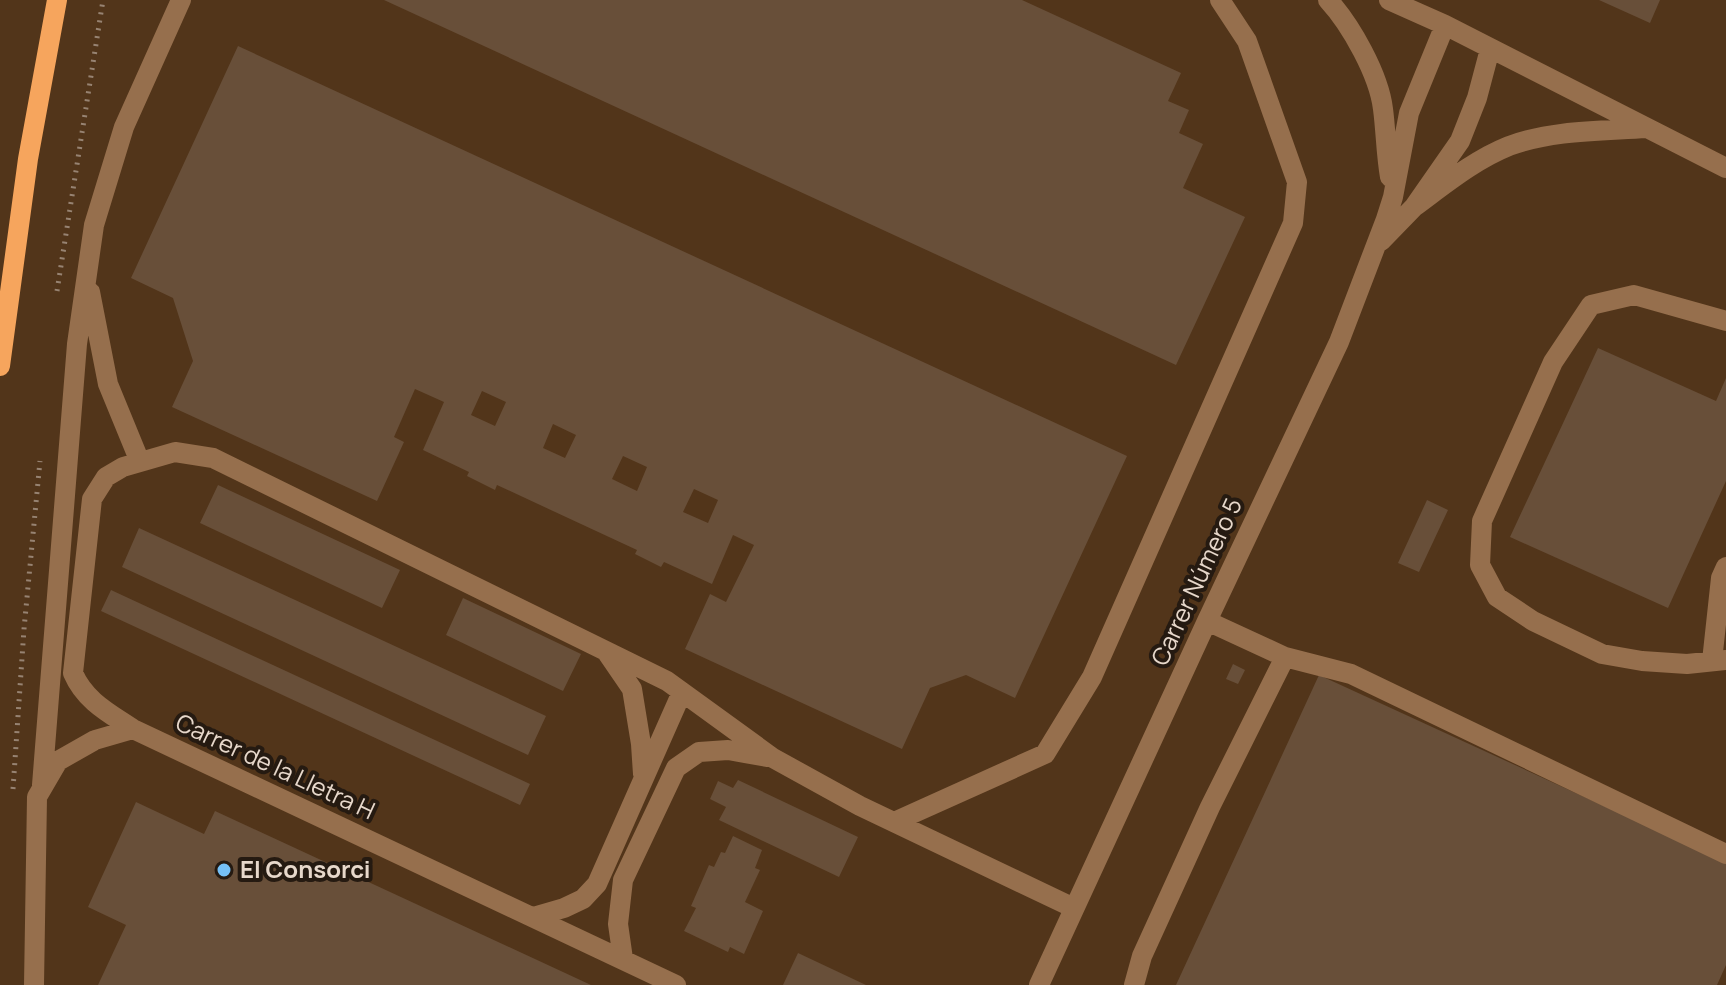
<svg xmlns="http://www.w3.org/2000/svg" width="1726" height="985" font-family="Manrope,sans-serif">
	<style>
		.built { fill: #52351a }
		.building { fill: #684f39; fill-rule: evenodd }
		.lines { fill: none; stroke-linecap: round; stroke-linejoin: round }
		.path { stroke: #978372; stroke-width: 5; stroke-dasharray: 2 6; stroke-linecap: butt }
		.minor { stroke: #966f4d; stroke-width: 20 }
		.major { stroke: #f6a55d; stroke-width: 20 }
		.poi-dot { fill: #75c0f6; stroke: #251a11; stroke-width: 3 }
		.labels { text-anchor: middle; stroke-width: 8; stroke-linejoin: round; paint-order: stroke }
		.street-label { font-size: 24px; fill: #e7d8cb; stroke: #251a11 }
		.poi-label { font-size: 24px; font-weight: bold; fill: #e7d8cb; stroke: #251a11; text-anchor: start }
	</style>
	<rect width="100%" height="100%" fill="#472f1a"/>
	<path class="built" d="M0,0H1726V985H0Z"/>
	<path class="building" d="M384,0H1022L1181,73L1168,101L1189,110L1179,133L1203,144L1183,188L1245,217L1176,365Z
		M1599,0H1660L1650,23Z
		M238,46L1127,456L1015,698L966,675L930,688L902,749L685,649L710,594L726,602L754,545L733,535L712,584L664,562L661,567L635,554L637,550L497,485L495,490L467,476L469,472L423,450L444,402L415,389L394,437L404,442L377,501L172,407L193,361L173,298L131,278ZM482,391L506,402L495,426L471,415ZM553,424L576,435L565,458L543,448ZM623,456L647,467L637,491L612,479ZM694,489L718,500L708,523L683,512Z
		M1598,348L1716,401L1726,378V481L1668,608L1510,537Z
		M218,485L400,570L382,608L200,523Z
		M1427,500L1448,510L1419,572L1398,563Z
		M139,528L546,716L528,755L122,567Z
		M111,590L530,784L520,805L101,611Z
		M463,598L581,654L563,691L446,635Z
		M1233,664L1245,670L1238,684L1226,679Z
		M1319,675L1726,862V965L1717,985H1176Z
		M738,780L858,837L839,877L719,820L726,807L710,799L718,781L733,788Z
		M136,802L204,834L215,811L591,985H98L126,925L88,907Z
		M733,836L762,850L755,868L760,870L745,902L763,911L744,954L730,947L728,952L684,931L696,908L691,906L709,865L714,867L721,852L725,853Z
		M798,953L866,985H783Z"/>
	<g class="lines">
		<path class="path" d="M57,291L103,0
			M13,789L24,629L40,461"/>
		<path class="minor" d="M1328,0C1351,25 1379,75 1383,109C1386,132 1386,154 1390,177
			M1389,0L1445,25L1726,168
			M1414,207C1444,185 1474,160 1509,146C1552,130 1601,131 1646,128
			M1381,241L1414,207L1460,141L1477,98L1490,49
			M90,292L108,384L140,462
			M1726,321L1634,295L1591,305L1553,362L1482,521L1480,565L1497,597L1533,621L1602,654L1642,661L1687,664L1726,660
			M608,654L632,689L641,744L643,774
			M1285,657L1351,674L1726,854
			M1712,661L1721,578L1726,567
			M133,729C109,713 85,701 73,673L92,499L106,477L123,467L175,452L213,458L667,681L773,758L860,806L1074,908
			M42,785L77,344L94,225L124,127L181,0
			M894,822L1045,754L1092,677L1293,223L1297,182L1247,41L1220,0
			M533,917L564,908L583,899L597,884L682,692
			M623,959L618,924L623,880L676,768L699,752L728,750L767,757
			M34,985L37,797L58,761L95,740L133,729L676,985
			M1039,985L1207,621L1339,342L1386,219L1393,197L1409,113L1445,25
			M1134,985L1142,956L1210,807L1285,657L1207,621"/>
		<path class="major" d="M0,366L28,159L57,0"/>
	</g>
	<circle class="poi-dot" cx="224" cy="870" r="8"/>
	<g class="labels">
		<g class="street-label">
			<text transform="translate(1197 582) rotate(-65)" y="8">Carrer Número 5</text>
			<text transform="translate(275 767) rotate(25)" y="8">Carrer de la Lletra H</text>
		</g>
		<g class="poi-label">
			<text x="240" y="878">El Consorci</text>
		</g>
	</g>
</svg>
